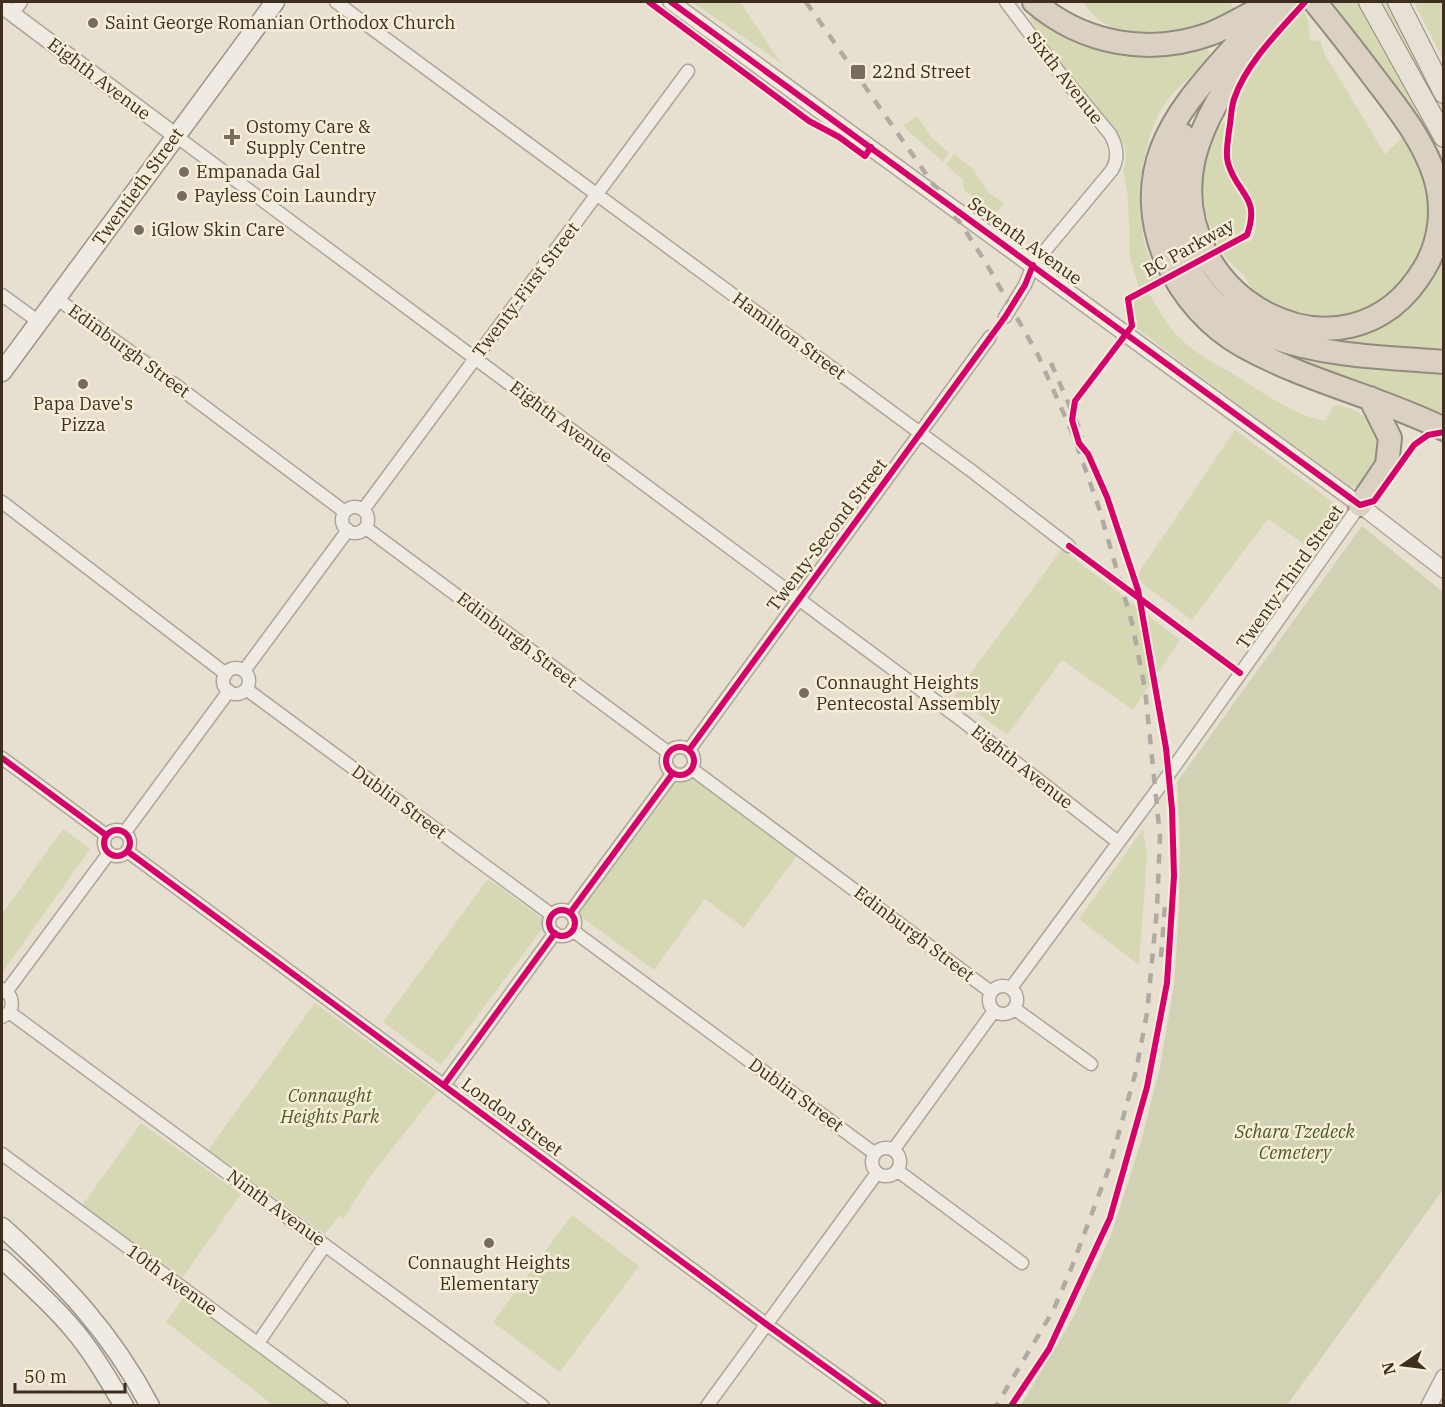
<svg xmlns="http://www.w3.org/2000/svg" width="1445" height="1407" font-family="'IBM Plex Serif',serif">
	<style>
		.green { fill: #d6d7b3 }
		.cemetery { fill: #d1d1b3 }
		.lines { fill: none; stroke-linecap: round; stroke-linejoin: round }
		.minor-casing { stroke: #ada599; stroke-width: 15 }
		.tertiary-casing { stroke: #ada599; stroke-width: 18 }
		.secondary-casing { stroke: #9c958a; stroke-width: 21 }
		.primary-casing { stroke: #928b80; stroke-width: 22 }
		.motorway-casing { stroke: #928b80; stroke-width: 26 }
		.minor { stroke: #efebe3; stroke-width: 12 }
		.tertiary { stroke: #efebe3; stroke-width: 15 }
		.secondary { stroke: #efebe3; stroke-width: 18 }
		.primary { stroke: #e6e1d4; stroke-width: 20 }
		.motorway { stroke: #dad1c2; stroke-width: 22 }
		.rail { stroke: #afaaa2; stroke-width: 4.5; stroke-dasharray: 10 10; stroke-linecap: butt }
		.cycleway-casing { stroke: #f7eed8; stroke-width: 10 }
		.cycleway { stroke: #d6006c; stroke-width: 6 }
		.poi-dot { fill: #786c5e; stroke: #f7eed8; stroke-width: 2 }
		.labels { text-anchor: middle; stroke-width: 5; stroke-linejoin: round; paint-order: stroke }
		.poi-label { font-size: 18px; fill: #3d2e20; stroke: #f7eed8; text-anchor: start }
		.street-label { font-size: 18px; fill: #3d2e20; stroke: #f7eed8 }
		.park-label { font-size: 18px; font-style: italic; fill: #4d5a26; stroke: #f7eed8 }
	</style>
	<rect width="100%" height="100%" fill="#e7e0d1"/>
	<path class="green" d="M692,2H740L781,63Z
		M1082,2H1232L1231,4L1236,10C1199,28 1140,50 1102,22C1094,16 1088,9 1082,2Z
		M1267,2H1297C1308,13 1309,24 1310,40L1321,41L1324,53L1385,154L1404,136C1417,160 1430,187 1428,214C1426,266 1395,303 1345,315C1328,319 1312,318 1296,313C1282,308 1266,304 1255,293C1250,288 1248,280 1243,274C1239,270 1234,266 1230,262C1218,249 1210,229 1206,213C1202,194 1200,154 1211,137C1215,130 1221,125 1226,120C1225,135 1221,152 1225,166C1231,187 1264,212 1240,233L1245,243L1250,241C1255,236 1255,232 1256,224C1259,188 1232,183 1231,153C1228,100 1258,60 1291,23Z
		M1330,2H1357L1443,157V175L1375,61Z
		M1378,2H1391L1443,106V119Z
		M1414,2H1443V59Z
		M1033,16C1088,58 1141,61 1207,48L1211,57C1194,74 1173,89 1161,110C1141,145 1135,206 1145,244C1148,256 1153,267 1158,278L1139,288L1130,257L1128,197L1123,170L1126,160L1125,146L1063,68L1030,19Z
		M917,116L932,138L949,153L943,162L903,126Z
		M954,154L973,169L989,193L1004,203L998,211L995,212L964,190L963,180L946,165Z
		M1443,253V351L1333,342L1331,338L1349,336L1377,327L1414,302L1436,271Z
		M1148,292C1156,305 1164,320 1173,331C1190,351 1216,364 1238,377C1265,394 1294,415 1325,421L1334,405C1358,406 1386,428 1381,455C1379,465 1367,478 1362,488L1356,490L1355,487L1347,486L1136,328L1137,324L1132,301Z
		M1297,354L1443,370V420L1296,360Z
		M1235,430L1338,506L1340,517L1314,551L1268,519L1192,620L1135,578Z
		M1062,549L1180,640L1133,710L1062,660L1007,735L954,696Z
		M681,768L798,854L744,928L705,899L654,970L576,913Z
		M63,829L90,849L2,973V914Z
		M1143,829L1147,856L1139,965L1079,919Z
		M488,879L547,922L441,1065L383,1022Z
		M315,1003L437,1092L372,1174L343,1219L339,1216L325,1234L208,1150Z
		M141,1123L241,1194L183,1277L82,1206Z
		M572,1215L639,1266L560,1372L493,1322Z
		M187,1292L337,1405H273L166,1322Z"/>
	<path class="cemetery" d="M1362,526L1443,592V1190L1287,1405H1021L1074,1316L1111,1235L1141,1142L1160,1067L1174,986L1179,909L1180,837L1177,782Z"/>
	<g class="lines">
		<defs>
			<path id="minor" d="M336,2L973,472L1069,546
				M12,14L21,2
				M176,136L964,722L1118,842
				M2,295L39,322
				M56,298L150,366
				M1005,317L1025,285L1033,265L1112,170C1119,158 1117,146 1110,134L1062,76L1006,2
				M173,383L345,512
				M2,502L226,674
				M342 520a13 13 0 1 1 26 0a13 13 0 1 1-26 0Z
				M363,510L688,71
				M366,528L669,753
				M223 681a13 13 0 1 1 26 0a13 13 0 1 1-26 0Z
				M244,671L348,530
				M246,689L552,915
				M666 761a14 14 0 1 1 28 0a14 14 0 1 1-28 0Z
				M689,750L990,337
				M2,758L106,835
				M692,769L991,992
				M104 843a13 13 0 1 1 26 0a13 13 0 1 1-26 0Z
				M125,832L229,691
				M127,851L766,1324L880,1406
				M549 923a13 13 0 1 1 26 0a13 13 0 1 1-26 0Z
				M570,913L673,773
				M572,930L874,1153
				M989 1000a14 14 0 1 1 28 0a14 14 0 1 1-28 0Z
				M1011,988L1169,774L1360,505
				M2,989C15,996 15,1011 2,1017
				M6,992L109,853
				M1015,1009L1091,1064
				M9,1012L543,1406
				M444,1085L555,933
				M872 1162a14 14 0 1 1 28 0a14 14 0 1 1-28 0Z
				M894,1149L994,1011
				M2,1154L342,1406
				M898,1171L1022,1263
				M258,1343L325,1245
				M707,1406L877,1173"/>
			<path id="tertiary" d="M671,2L1360,505L1444,570
				M2,6L176,136
				M1429,1406L1444,1377"/>
			<path id="secondary" d="M2,372L275,2
				M2,1227C63,1282 111,1332 150,1406
				M2,1259C26,1281 51,1303 72,1328C92,1351 108,1379 124,1406"/>
			<path id="primary" d="M1369,2L1444,137
				M1398,2L1444,93"/>
			<path id="motorway" d="M1034,2C1083,44 1149,56 1210,34C1228,27 1243,17 1260,9
				M1267,2C1260,10 1256,19 1250,28C1219,67 1181,100 1162,148C1133,223 1176,308 1243,346C1306,381 1379,397 1444,429
				M1261,36C1235,74 1205,112 1194,158C1162,298 1347,398 1424,269C1441,241 1444,207 1435,177C1424,142 1401,113 1379,84C1358,56 1337,29 1315,2
				M1251,45L1290,2
				M1183,135C1170,171 1168,206 1179,243C1214,357 1347,354 1444,362
				M1360,505L1387,465L1390,438L1370,398"/>
		</defs>
		<use href="#minor" class="minor-casing"/>
		<use href="#tertiary" class="tertiary-casing"/>
		<use href="#secondary" class="secondary-casing"/>
		<use href="#primary" class="primary-casing"/>
		<use href="#motorway" class="motorway-casing"/>
		<use href="#minor" class="minor"/>
		<use href="#tertiary" class="tertiary"/>
		<use href="#secondary" class="secondary"/>
		<use href="#primary" class="primary"/>
		<use href="#motorway" class="motorway"/>
		<path class="rail" d="M806,2L963,227L986,263L1038,355L1074,437L1099,508L1132,623L1145,689L1160,836L1157,909L1147,1013L1136,1071L1109,1168L1071,1269L1053,1311L996,1406
			M1051,363L1083,437
			M1161,957L1165,906"/>
		<defs>
			<path id="cycleway" d="M649,2L809,121L839,137L865,156L871,147
				M671,2L1360,505L1374,501L1414,445L1428,435L1444,432
				M1069,546L1240,673
				M666 761a14 14 0 1 1 28 0a14 14 0 1 1-28 0Z
				M689,750L1005,317L1025,285L1033,265
				M2,758L106,835
				M104 843a13 13 0 1 1 26 0a13 13 0 1 1-26 0Z
				M127,851L766,1324L880,1406
				M549 923a13 13 0 1 1 26 0a13 13 0 1 1-26 0Z
				M570,913L673,773
				M444,1085L555,933
				M1011,1406L1049,1349L1110,1218L1147,1087L1167,983L1174,876L1172,809L1166,748L1138,590L1107,497L1088,454L1079,443L1072,420L1075,401L1132,326L1128,299L1247,235C1261,196 1237,195 1228,163C1225,153 1228,141 1229,131C1231,120 1231,108 1234,99C1246,63 1281,29 1305,2"/>
		</defs>
		<use href="#cycleway" class="cycleway-casing"/>
		<use href="#cycleway" class="cycleway"/>
	</g>
	<g class="poi-dot">
		<circle cx="93" cy="23" r="6"/>
		<rect x="850" y="64" width="16" height="16" rx="3"/>
		<path d="M229 128h6v6h6v6h-6v6h-6v-6h-6v-6h6z"/>
		<circle cx="184" cy="172" r="6"/>
		<circle cx="182" cy="196" r="6"/>
		<circle cx="139" cy="230" r="6"/>
		<circle cx="83" cy="384" r="6"/>
		<circle cx="804" cy="693" r="6"/>
		<circle cx="489" cy="1243" r="6"/>
	</g>
	<g class="labels">
		<g class="poi-label">
			<text x="105" y="29">Saint George Romanian Orthodox Church</text>
			<text x="872" y="78">22nd Street</text>
			<text x="246" y="133">Ostomy Care &amp;<tspan x="246" dy="21">Supply Centre</tspan></text>
			<text x="196" y="178">Empanada Gal</text>
			<text x="194" y="202">Payless Coin Laundry</text>
			<text x="151" y="236">iGlow Skin Care</text>
			<text x="83" y="410" text-anchor="middle">Papa Dave's<tspan x="83" dy="21">Pizza</tspan></text>
			<text x="816" y="689">Connaught Heights<tspan x="816" dy="21">Pentecostal Assembly</tspan></text>
			<text x="489" y="1269" text-anchor="middle">Connaught Heights<tspan x="489" dy="21">Elementary</tspan></text>
		</g>
		<g class="street-label">
			<text transform="translate(1065 78) rotate(52)" y="6">Sixth Avenue</text>
			<text transform="translate(99 79) rotate(37)" y="6">Eighth Avenue</text>
			<text transform="translate(138 187) rotate(-54)" y="6">Twentieth Street</text>
			<text transform="translate(1025 241) rotate(36)" y="6">Seventh Avenue</text>
			<text transform="translate(1189 248) rotate(-29)" y="6">BC Parkway</text>
			<text transform="translate(526 290) rotate(-53)" y="6">Twenty-First Street</text>
			<text transform="translate(789 336) rotate(36)" y="6">Hamilton Street</text>
			<text transform="translate(129 351) rotate(36)" y="6">Edinburgh Street</text>
			<text transform="translate(561 422) rotate(37)" y="6">Eighth Avenue</text>
			<text transform="translate(827 535) rotate(-53)" y="6">Twenty-Second Street</text>
			<text transform="translate(1290 577) rotate(-55)" y="6">Twenty-Third Street</text>
			<text transform="translate(517 640) rotate(37)" y="6">Edinburgh Street</text>
			<text transform="translate(1022 767) rotate(38)" y="6">Eighth Avenue</text>
			<text transform="translate(399 802) rotate(36)" y="6">Dublin Street</text>
			<text transform="translate(914 934) rotate(37)" y="6">Edinburgh Street</text>
			<text transform="translate(796 1095) rotate(36)" y="6">Dublin Street</text>
			<text transform="translate(512 1117) rotate(36)" y="6">London Street</text>
			<text transform="translate(276 1208) rotate(36)" y="6">Ninth Avenue</text>
			<text transform="translate(172 1280) rotate(36)" y="6">10th Avenue</text>
		</g>
		<g class="park-label">
			<text x="330" y="1102">Connaught<tspan x="330" dy="21">Heights Park</tspan></text>
			<text x="1295" y="1138">Schara Tzedeck<tspan x="1295" dy="21">Cemetery</tspan></text>
		</g>
	</g>
	<rect width="1445" height="1407" fill="none" stroke="#3d2e20" stroke-width="6"/>
	<g transform="translate(1403 1365) rotate(256)" stroke="#f7eed8" stroke-width="4.5" paint-order="stroke">
	<path d="M0-4.5L10 22L0 15L-10 22Z" fill="#3d2e20"/>
	<text y="-9" font-size="16" font-weight="bold" text-anchor="middle" fill="#3d2e20">N</text>
	</g>
	<path d="M15 1383v9h110v-9" fill="none" stroke="#3d2e20" stroke-width="3"/>
	<text x="24" y="1383" font-size="18" fill="#3d2e20" stroke="#f7eed8" stroke-width="4.5" paint-order="stroke">50 m</text>
</svg>
